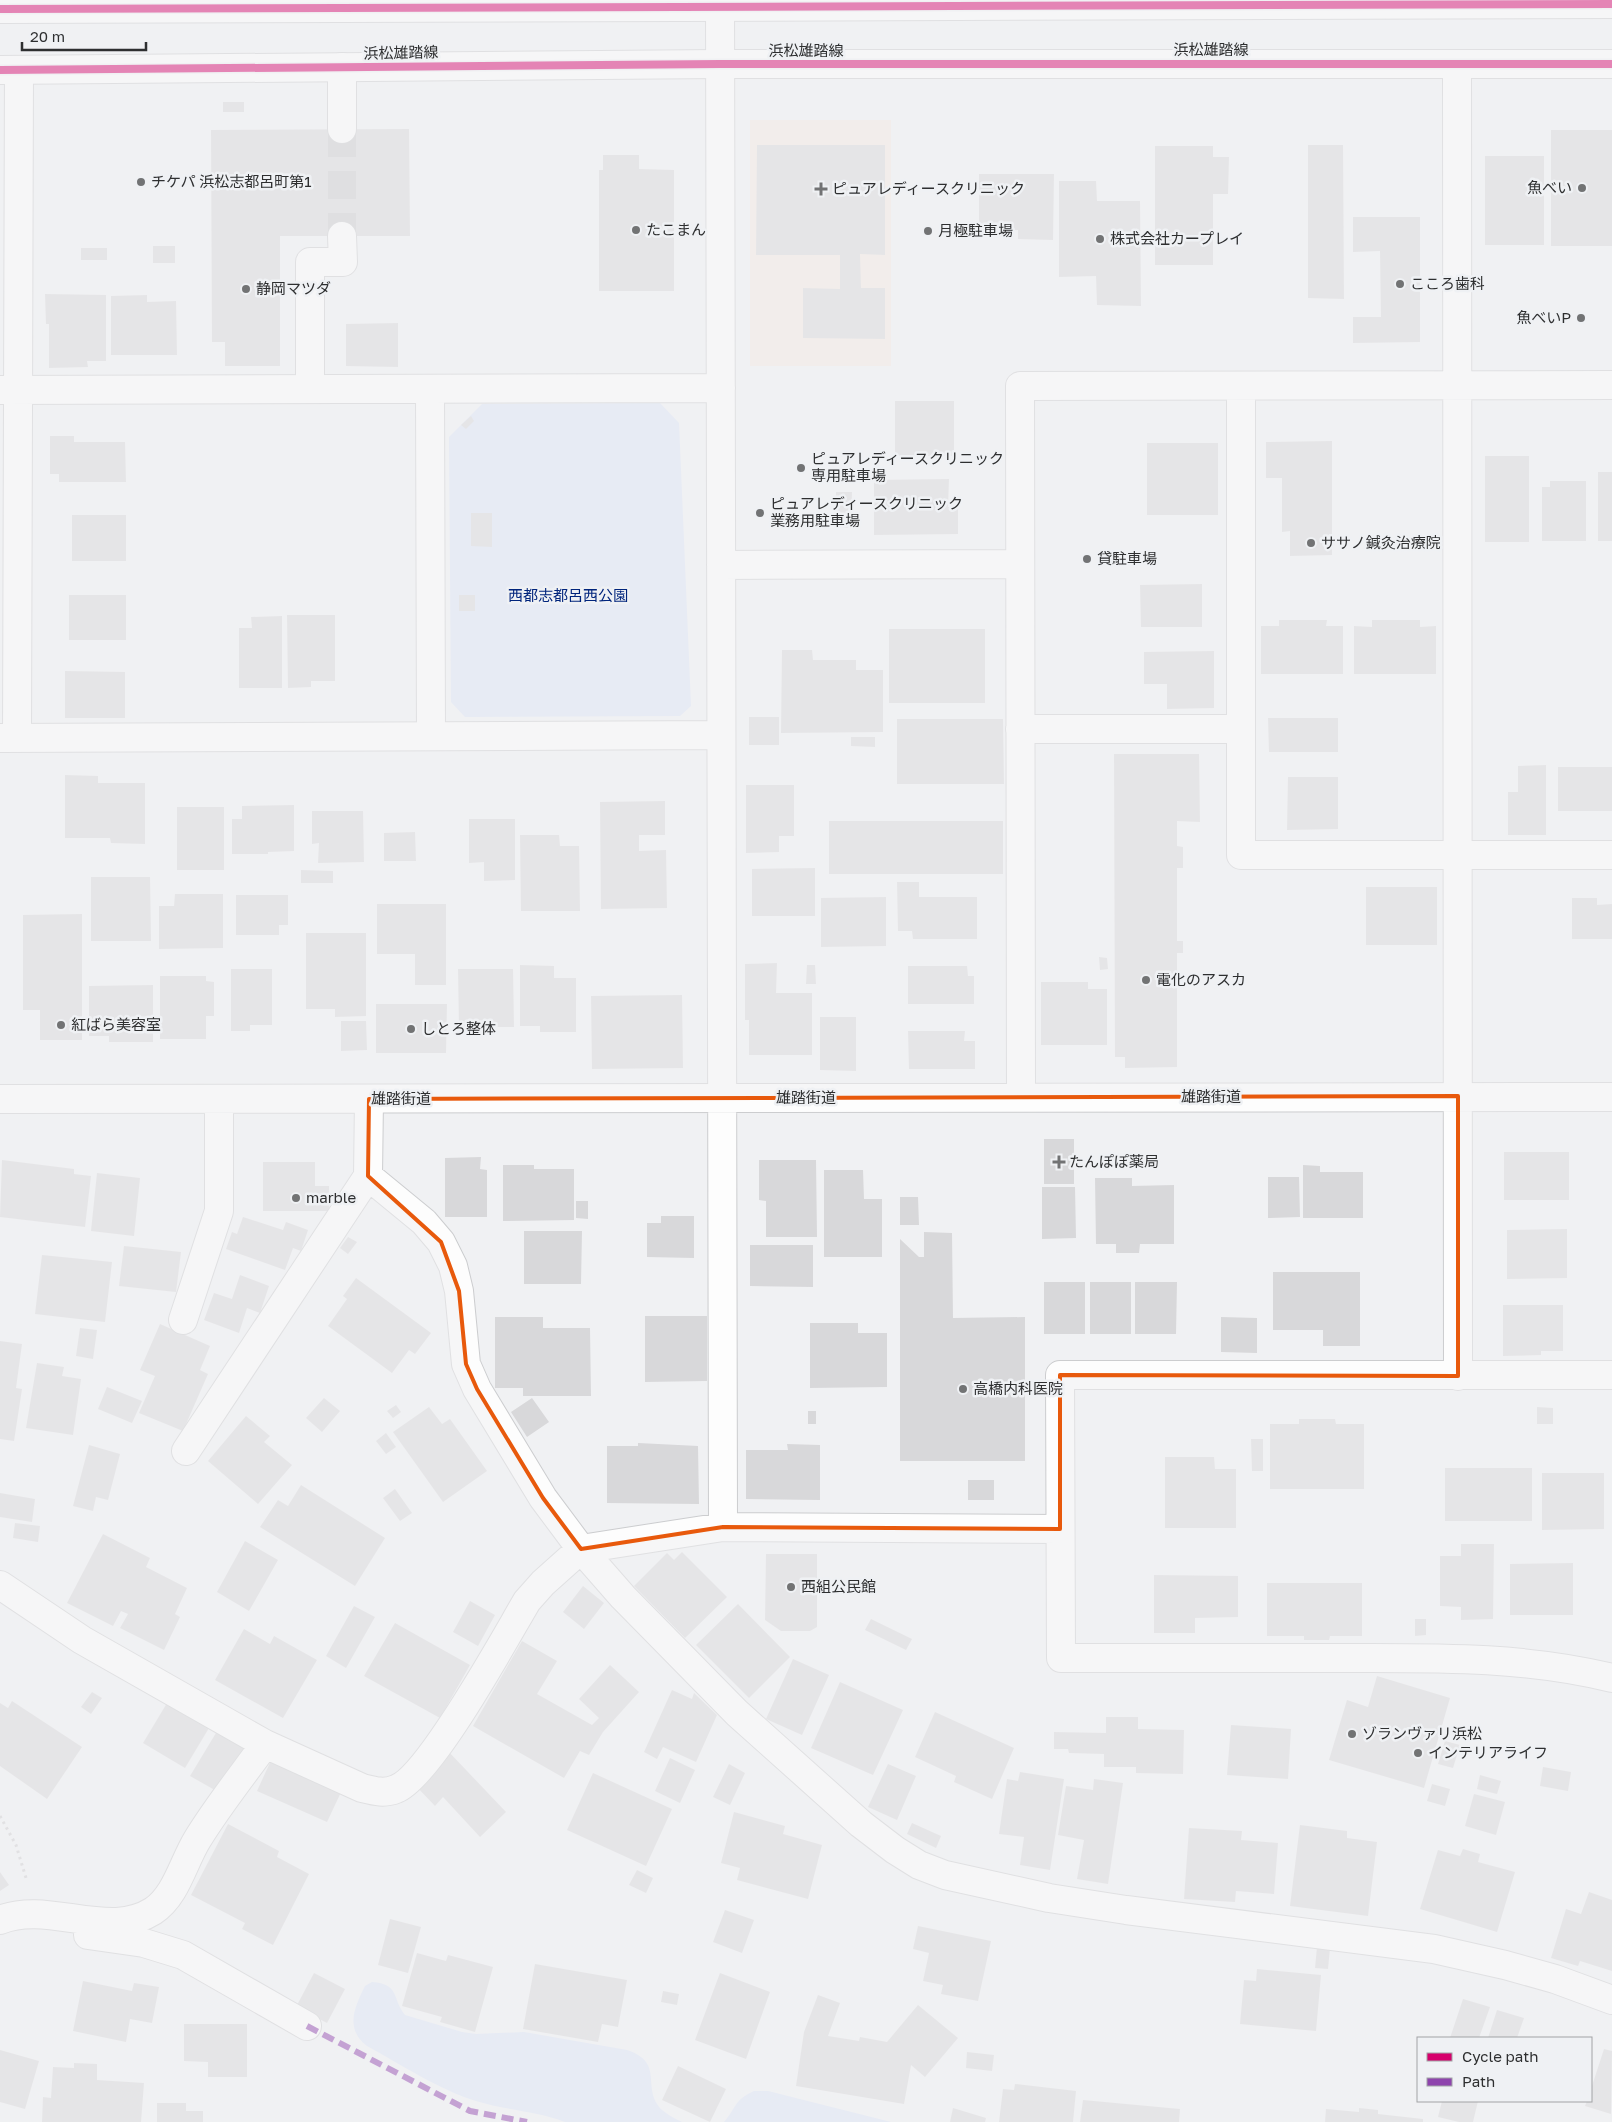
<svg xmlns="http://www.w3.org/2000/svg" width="1612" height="2122" font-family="'Golos Text','Noto Sans JP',sans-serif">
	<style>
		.medical { fill: #f4e9e2 }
		.green { fill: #dbe4f6 }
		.building { fill: #d8d8da }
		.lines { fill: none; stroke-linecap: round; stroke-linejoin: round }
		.minor-tunnel { stroke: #c9cacc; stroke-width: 28; stroke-dasharray: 28 14; stroke-linecap: butt }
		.minor-casing { stroke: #cccdcf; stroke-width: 30 }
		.major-casing { stroke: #cccdcf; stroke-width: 30 }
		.path { stroke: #cfcfd0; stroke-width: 3; stroke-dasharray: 2.5 4; stroke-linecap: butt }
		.minor { stroke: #fdfdfd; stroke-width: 28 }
		.major { stroke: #fdfdfd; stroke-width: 28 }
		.quiet { stroke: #8e44ad; stroke-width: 6; stroke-dasharray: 12 6; stroke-linecap: butt }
		.cycleway-casing { stroke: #eff1f4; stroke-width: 11 }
		.cycleway { stroke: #d6006c; stroke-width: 8 }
		.marked { fill: none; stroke: #e8590c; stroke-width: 4; stroke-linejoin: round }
		.poi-dot { fill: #727374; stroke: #eff1f4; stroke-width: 2 }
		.labels { text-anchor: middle; stroke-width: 5; stroke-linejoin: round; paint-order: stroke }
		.street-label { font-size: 15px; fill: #2e2f30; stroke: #eff1f4 }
		.poi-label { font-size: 15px; fill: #2e2f30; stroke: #eff1f4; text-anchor: start }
		.park-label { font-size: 15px; fill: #00247c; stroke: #eff1f4 }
	</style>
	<rect width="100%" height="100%" fill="#f0f1f3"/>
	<path class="medical" d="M750,120H891V366H750Z"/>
	<path class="green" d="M660,403L679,423L691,706L680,716L465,717L451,702L449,437L482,404Z
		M372,1982C400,1984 392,1999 405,2015L462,2032L476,2034L524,2032L627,2050C666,2063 640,2088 662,2110C668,2115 675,2119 682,2122H565C537,2111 505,2110 476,2101C440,2090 400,2064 367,2046C345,2029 354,2008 365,1986Z
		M754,2091H768L891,2122H724C737,2107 733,2101 754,2091Z"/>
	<path class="building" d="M223,102H244V112H223Z
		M409,129L410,236H280V366H225V342H212L211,130Z
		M1551,130H1612V246H1551Z
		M757,145H885V255L860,254L861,288H885V339L803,338V288L840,289V255H756Z
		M1308,145H1343L1344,299L1308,298Z
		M1155,146H1213V157H1229L1228,194H1213V265H1155Z
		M603,155H639V169L674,170V291H599V170H603Z
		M1485,156H1544V245H1485Z
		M979,174H1054L1053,240L1018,239V230H979Z
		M1059,181H1096L1097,201H1140L1141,306L1097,305L1096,276L1059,277Z
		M1353,217H1420V342L1353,343V317H1381L1380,251L1353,252Z
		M153,246H175V263H153Z
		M81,248H107V260H81Z
		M45,294L106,295V361H87L88,367L49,368V324H46Z
		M147,295V302L176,301L177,355H111V296Z
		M398,323V367L346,366V324Z
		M895,401H954V456H895Z
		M471,416L474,421L466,429L461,425Z
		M50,436H74V442H125L126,482H59V474H50Z
		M1332,441V555L1290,556V531L1282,532V478H1266V442Z
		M1147,443H1218V515H1147Z
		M1485,456H1529V542H1485Z
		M1598,472H1612V541H1598Z
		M949,479L948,507H958V534L874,535V480Z
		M1550,481H1586V541H1542V487H1550Z
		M836,492H852L851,528L836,527Z
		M471,513H492V547L471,546Z
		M72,515H126V561H72Z
		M1202,584V627H1141L1140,585Z
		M69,595H126V640H69Z
		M459,595H475V611H459Z
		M287,615H335V681H311V687L288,688Z
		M282,616V688H239V628H252L251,617Z
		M1279,620H1327L1326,626H1343V674H1261V626H1279Z
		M1372,620H1420V627L1436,626V674H1354V626L1372,627Z
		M889,629H985V703H889Z
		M782,650H812L813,660H856V670H883V732L781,733Z
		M1214,651V708L1167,709V684H1144V652Z
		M65,671L125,672V718H65Z
		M749,717H779V745H749Z
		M1268,718H1338V752H1269Z
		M897,719H1003L1004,784H897Z
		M851,737H875V747L851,746Z
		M1114,754H1199L1200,822L1177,821V846L1183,847V868H1177V941H1183V953H1177V1067L1125,1068V1057H1115Z
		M1546,765V835H1508V792H1518V766Z
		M1558,767H1612V811H1558Z
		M65,775L98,776V783H145V844L111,843L110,838H65Z
		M1288,777H1338V829L1287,830Z
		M746,785H794V836H779V852L746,853Z
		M665,801V835H639V851L666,850L667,908L601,909L600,802Z
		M294,805V851L268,852V854H232V819H242V806Z
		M177,807H224V870H177Z
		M312,811H363L364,862L318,863L319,843L312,844Z
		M469,819H515V880L484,881V862L469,863Z
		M829,821H1003V874H829Z
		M415,832L416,861H384V833Z
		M520,835H559L560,846H579L580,911H521Z
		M815,868V916H752V869Z
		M301,870L333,871V883H301Z
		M91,877H150L151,941H91Z
		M897,882H919V897H977V939H913L912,931H898Z
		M1366,887H1437V945H1366Z
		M175,894H223V948L159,949V906H174Z
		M236,895H288V925H279V935H236Z
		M886,897V946L821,947V898Z
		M1572,898H1597V905L1612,904V939H1572Z
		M377,904H446V985H415V954H377Z
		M82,914V1040H40V1010H23V915Z
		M306,933H366V1016L335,1017V1009H306Z
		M1099,957L1107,958L1108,969L1100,970Z
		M777,963L776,993H812V1055H749V1020H745V964Z
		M520,965L554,966V978H576V1032H540V1026H520Z
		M807,965H815L816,984H806Z
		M908,966H967L968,976H974V1004H908Z
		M231,969H272V1025H250V1031H231Z
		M458,969H513L514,1027H459Z
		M160,976H206V981L214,982V1016H206V1039H160Z
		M1041,982H1088V989H1107V1045H1041Z
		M153,985V1042H109V1036H89V986Z
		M682,995L683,1068L592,1069L591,996Z
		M376,1004H447L446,1053H376Z
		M820,1017H856V1071L820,1070Z
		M341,1021H366L367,1050L341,1051Z
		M908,1031H965L964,1041H975V1069H909Z
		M1044,1139H1074V1184H1044Z
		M1504,1152H1569V1200H1504Z
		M481,1157L480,1169L487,1170V1217H445V1158Z
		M2,1160L74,1169V1174L91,1176L85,1227L0,1217Z
		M759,1160H816L817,1237H766V1201L759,1200Z
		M263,1162H315V1186H329V1211H263Z
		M503,1165H534V1169H574V1220L503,1221Z
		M1303,1165L1320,1166V1172H1363V1218H1303Z
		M824,1170H863L864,1199H882V1257H824Z
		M97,1173L140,1178L134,1236L91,1231Z
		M1268,1177H1299L1300,1217L1268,1218Z
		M1095,1178H1132V1186L1174,1185V1244H1140L1139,1253H1116V1244H1096Z
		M1042,1187H1075L1076,1238L1042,1239Z
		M900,1197H918L919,1225H900Z
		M576,1201H588V1219L576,1218Z
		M661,1216H694V1258L647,1257V1223H661Z
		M243,1217L283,1230L286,1222L308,1230L301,1251L293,1248L285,1270L226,1249L232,1232L237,1234Z
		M1567,1229V1278L1507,1279V1230Z
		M524,1231H582L581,1284H524Z
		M924,1232L952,1233L953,1318L1025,1317V1461H900V1239L919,1257H924Z
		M348,1237L357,1242L348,1254L340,1248Z
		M750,1245H813V1287L750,1286Z
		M124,1246L181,1252L176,1292L119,1286Z
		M42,1255L112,1262L105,1322L35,1314Z
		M1273,1272H1360V1346H1323V1330H1273Z
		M240,1275L269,1286L260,1313L247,1308L239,1333L204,1320L214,1293L232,1299Z
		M356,1278L431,1333L415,1354L409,1350L392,1373L328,1326L347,1299L343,1296Z
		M1044,1282H1085V1334H1044Z
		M1090,1282H1131V1334H1090Z
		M1135,1282H1177L1176,1334H1135Z
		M1503,1305H1563V1351H1541V1355L1503,1356Z
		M645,1316H707V1381L645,1382Z
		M495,1317H543V1328H590L591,1396H523V1388H495Z
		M1221,1317L1257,1318V1353L1221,1352Z
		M810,1323H858V1333H887V1387L810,1388Z
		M160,1324L210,1346L200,1370L208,1374L183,1431L139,1413L155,1376L140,1370Z
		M80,1328L97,1330L93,1359L76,1356Z
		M0,1341L22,1344L16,1388L22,1389L14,1441L0,1439Z
		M37,1363L64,1367L62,1376L81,1379L73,1435L26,1428Z
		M107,1387L142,1401L132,1423L98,1409Z
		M324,1398L340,1411L322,1432L306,1418Z
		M532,1398L549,1422L527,1437L511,1412Z
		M396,1405L401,1412L393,1418L387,1411Z
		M429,1407L442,1424L450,1419L487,1471L443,1502L393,1432Z
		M1537,1407L1553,1408V1424H1537Z
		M808,1411H816V1424H808Z
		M246,1416L270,1436L264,1442L292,1465L258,1504L208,1461Z
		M1299,1419H1335L1336,1424H1364V1489H1270V1424H1299Z
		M386,1433L396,1447L386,1454L376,1441Z
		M1251,1439H1263V1471H1252Z
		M638,1443L698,1446L699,1504L607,1503V1446H638Z
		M787,1444L820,1445V1500L746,1499V1450H788Z
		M89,1445L120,1454L108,1500L96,1497L93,1511L73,1506Z
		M1165,1457H1214L1215,1469H1236V1528H1165Z
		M1445,1468H1532V1521H1445Z
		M1542,1473H1604V1529L1542,1530Z
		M968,1480H994V1500H968Z
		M301,1485L385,1538L355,1586L260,1527L278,1500L288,1506Z
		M395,1489L412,1513L400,1521L383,1498Z
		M0,1493L35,1499L32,1522L0,1517Z
		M15,1523L40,1526L38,1542L13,1538Z
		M103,1534L150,1558L146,1567L187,1588L175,1614L180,1617L164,1650L120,1628L128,1614L121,1611L113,1626L67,1603Z
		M245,1541L278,1560L249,1611L217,1592Z
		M1461,1544H1494L1493,1619L1461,1620V1607L1440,1606V1556H1461Z
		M682,1552L727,1597L685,1638L634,1586L667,1553L674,1560Z
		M766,1554H817V1627L810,1631H781L765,1620Z
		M1573,1563V1615H1510V1564Z
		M1154,1575L1238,1576V1617L1195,1618V1633H1154Z
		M1267,1583H1362V1636H1330L1329,1640H1304V1636H1267Z
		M583,1586L604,1603L584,1629L563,1612Z
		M470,1601L495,1615L478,1646L453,1632Z
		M738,1604L790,1657L749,1698L696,1645Z
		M354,1606L375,1617L346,1668L326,1656Z
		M871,1619L912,1639L906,1650L865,1630Z
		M1415,1619H1426V1635L1415,1636Z
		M395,1623L470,1665L440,1718L364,1676Z
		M244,1629L270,1644L274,1636L317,1660L283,1718L215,1680Z
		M522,1641L557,1661L537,1694L592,1725L599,1718L579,1699L610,1665L639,1692L603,1732L589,1755L580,1751L564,1778L473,1726Z
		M793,1659L829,1675L802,1735L766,1719Z
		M1377,1676L1450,1698L1424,1788L1329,1760L1347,1700L1368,1707Z
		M840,1682L903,1710L873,1775L811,1748Z
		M672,1690L692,1699L694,1693L717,1715L696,1762L663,1747L657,1759L644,1752Z
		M92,1692L102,1698L91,1714L81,1707Z
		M170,1698L212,1723L185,1768L143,1743Z
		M12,1701L82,1747L47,1799L0,1766V1703L8,1708Z
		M935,1712L1014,1748L992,1799L954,1782L956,1776L915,1757Z
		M1106,1717H1138V1729L1184,1730L1183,1774L1136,1773V1767H1104V1754L1069,1753L1068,1749H1054V1732L1106,1733Z
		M1231,1725L1291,1729L1288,1779L1227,1775Z
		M219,1728L248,1745L220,1793L190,1776Z
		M1445,1741L1460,1745L1453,1768L1438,1764Z
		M448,1751L506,1812L480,1837L443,1797L435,1806L414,1784Z
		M273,1756L343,1788L327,1822L257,1791Z
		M670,1758L695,1770L680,1803L655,1791Z
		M729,1764L745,1773L730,1805L713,1797Z
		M888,1764L916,1776L897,1820L868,1807Z
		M1543,1767L1571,1772L1568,1791L1540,1786Z
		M1020,1772L1064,1779L1050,1870L1020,1865L1024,1837L999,1834L1007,1779L1018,1781Z
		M593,1773L672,1809L646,1866L567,1830Z
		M1480,1775L1501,1781L1497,1794L1477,1789Z
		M1094,1779L1123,1783L1108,1884L1077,1879L1084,1840L1058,1835L1066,1786L1093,1790Z
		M1432,1784L1450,1789L1445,1806L1427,1801Z
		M1474,1794L1505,1802L1496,1835L1465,1826Z
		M734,1812L785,1826L783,1834L822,1845L808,1899L737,1880L740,1868L721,1863Z
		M912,1823L941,1836L936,1848L907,1834Z
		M228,1824L279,1851L277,1857L309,1874L273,1945L242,1929L245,1923L191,1895Z
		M1300,1825L1347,1831V1838L1377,1842L1368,1916L1290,1906Z
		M1189,1828L1242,1831L1241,1840L1278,1843L1274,1894L1236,1891L1235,1902L1184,1899Z
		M1463,1849L1480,1854L1478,1862L1515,1872L1497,1932L1420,1909L1438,1850L1460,1856Z
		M637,1870L653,1878L646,1893L629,1885Z
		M0,1872L9,1885L0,1891Z
		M1589,1892L1612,1900V1971L1580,1961L1578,1966L1551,1958L1566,1909L1581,1914Z
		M725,1910L754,1920L742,1953L713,1942Z
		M390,1919L421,1927L408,1973L378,1965Z
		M918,1926L991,1941L978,2001L941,1994L943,1985L923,1981L929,1953L913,1949Z
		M1317,1947L1330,1948L1328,1969L1315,1968Z
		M417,1953L446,1961L448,1955L493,1967L475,2032L440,2022L442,2017L402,2006Z
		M535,1964L627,1980L618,2027L602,2024L598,2042L523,2029Z
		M1257,1969L1321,1975L1316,2031L1240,2024L1244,1980L1256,1981Z
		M314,1973L345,1989L327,2023L296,2007Z
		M720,1973L770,1992L746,2059L695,2040Z
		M83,1981L132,1991L134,1983L159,1987L152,2023L130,2019L126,2042L73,2031Z
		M663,1991L679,1994L677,2005L661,2002Z
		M818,1995L840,2003L828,2036L859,2041L860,2037L887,2042L918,2005L958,2038L925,2077L911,2065L904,2104L796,2086L804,2032Z
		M1463,1999L1490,2007L1479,2038H1450Z
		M1497,2010L1524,2018L1517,2038H1488Z
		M184,2024H247V2077H208V2062L184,2061Z
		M1604,2049L1612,2051L1611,2114L1585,2106L1587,2101H1591V2089Z
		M0,2050L39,2061L25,2109L0,2102Z
		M967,2052L994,2055L992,2071L966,2068Z
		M74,2063L97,2064V2080L144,2083L141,2122H42L43,2097L51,2098L53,2067L74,2068Z
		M678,2066L726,2089L710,2122L662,2100Z
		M1015,2084L1076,2091L1073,2122H999L1003,2089L1014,2090Z
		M1083,2100L1180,2109L1179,2122H1080Z
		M1442,2101H1478L1473,2122H1459L1438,2117Z
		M157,2103H186V2111H203V2122H157Z
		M953,2108L986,2118L985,2122H950Z
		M1359,2108L1378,2110V2114L1423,2119V2122H1325L1326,2109L1359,2112Z"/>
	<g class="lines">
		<path class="minor-tunnel" d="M342,129V236"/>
		<defs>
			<path id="minor" d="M720,0L723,1527
				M1457,64L1458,1376
				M342,67V129
				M1241,386V855H1612
				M310,389V262H343L342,236
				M430,389L431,736
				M0,390L721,388
				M721,565L1020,564
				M1020,729H1241
				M0,738L721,735
				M17,738L19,70
				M1021,1097L1020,386L1612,385
				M0,1099L1612,1097
				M369,1099L368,1176L424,1222L441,1242L453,1266L459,1291L466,1364L477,1389L543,1498L581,1549L623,1597L737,1713L861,1824L895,1850L919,1865L945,1875L1049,1898L1126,1910L1434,1949L1505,1965L1555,1979L1612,2000
				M183,1320L219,1211V1099
				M1612,1375H1060L1061,1658C1154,1658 1247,1658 1341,1658C1431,1658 1524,1656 1612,1678
				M186,1451L368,1176
				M0,1585L82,1640L265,1744
				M0,1920C36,1905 79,1924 117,1922C130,1921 142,1918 153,1911C176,1896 183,1863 197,1840C217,1807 242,1776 265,1744L362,1788C374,1791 384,1794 396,1789C430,1776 505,1638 527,1601L543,1583L581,1549L723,1527L1060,1529
				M88,1935L144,1943L183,1955L307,2026"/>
			<path id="major" d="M0,9L1612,4
				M0,70L720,64H1612"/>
		</defs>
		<use href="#minor" class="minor-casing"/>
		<use href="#major" class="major-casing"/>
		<path class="path" d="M0,1816L16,1845L26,1878"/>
		<use href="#minor" class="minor"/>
		<use href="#major" class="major"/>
		<path class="quiet" d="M307,2026L470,2111L527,2122"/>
		<defs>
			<path id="cycleway" d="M0,9L1612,4
				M0,70L720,64H1612"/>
		</defs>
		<use href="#cycleway" class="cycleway-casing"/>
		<use href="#cycleway" class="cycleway"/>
	</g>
	<path d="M0 0H1612V2122H0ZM1458,1096V1376L1060,1375V1529L723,1527L581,1549L543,1498L477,1389L466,1364L459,1291L441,1242L368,1176L369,1099Z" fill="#f0f1f3" fill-opacity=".55" fill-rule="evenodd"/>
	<path class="marked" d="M1458,1096V1376L1060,1375V1529L723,1527L581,1549L543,1498L477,1389L466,1364L459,1291L441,1242L368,1176L369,1099Z"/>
	<g class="poi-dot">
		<circle cx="141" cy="182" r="5"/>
		<circle cx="1582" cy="188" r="5"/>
		<path d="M818.5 181.5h5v5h5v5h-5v5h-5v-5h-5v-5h5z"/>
		<circle cx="636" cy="230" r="5"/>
		<circle cx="928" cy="231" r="5"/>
		<circle cx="1100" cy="239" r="5"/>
		<circle cx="1400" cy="284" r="5"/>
		<circle cx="246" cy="289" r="5"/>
		<circle cx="1581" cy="318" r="5"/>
		<circle cx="801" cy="468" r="5"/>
		<circle cx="760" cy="513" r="5"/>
		<circle cx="1311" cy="543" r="5"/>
		<circle cx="1087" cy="559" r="5"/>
		<circle cx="1146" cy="980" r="5"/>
		<circle cx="61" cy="1025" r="5"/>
		<circle cx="411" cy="1029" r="5"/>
		<path d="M1056.5 1154.5h5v5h5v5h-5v5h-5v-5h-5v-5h5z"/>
		<circle cx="296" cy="1198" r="5"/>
		<circle cx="963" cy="1389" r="5"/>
		<circle cx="791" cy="1587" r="5"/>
		<circle cx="1352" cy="1734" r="5"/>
		<circle cx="1418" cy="1753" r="5"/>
	</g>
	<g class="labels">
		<g class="street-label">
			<text x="1211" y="55">浜松雄踏線</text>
			<text x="806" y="56">浜松雄踏線</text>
			<text transform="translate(401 53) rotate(-1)" y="5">浜松雄踏線</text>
			<text x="1211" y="1102">雄踏街道</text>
			<text x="806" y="1103">雄踏街道</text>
			<text x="401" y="1104">雄踏街道</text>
		</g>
		<g class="poi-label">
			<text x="151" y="187">チケパ 浜松志都呂町第1</text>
			<text x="1572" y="193" text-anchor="end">魚べい</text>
			<text x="832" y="194">ピュアレディースクリニック</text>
			<text x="646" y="235">たこまん</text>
			<text x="938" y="236">月極駐車場</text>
			<text x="1110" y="244">株式会社カープレイ</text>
			<text x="1410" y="289">こころ歯科</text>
			<text x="256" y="294">静岡マツダ</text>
			<text x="1571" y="323" text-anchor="end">魚べいP</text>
			<text x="811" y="464">ピュアレディースクリニック<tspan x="811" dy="17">専用駐車場</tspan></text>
			<text x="770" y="509">ピュアレディースクリニック<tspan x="770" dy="17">業務用駐車場</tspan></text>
			<text x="1321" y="548">ササノ鍼灸治療院</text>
			<text x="1097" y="564">貸駐車場</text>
			<text x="1156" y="985">電化のアスカ</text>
			<text x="71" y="1030">紅ばら美容室</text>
			<text x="421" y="1034">しとろ整体</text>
			<text x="1069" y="1167">たんぽぽ薬局</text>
			<text x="306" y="1203">marble</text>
			<text x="973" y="1394">高橋内科医院</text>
			<text x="801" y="1592">西組公民館</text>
			<text x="1362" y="1739">ゾランヴァリ浜松</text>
			<text x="1428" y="1758">インテリアライフ</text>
		</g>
		<g class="park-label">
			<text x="568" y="601">西都志都呂西公園</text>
		</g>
	</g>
	<rect x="1417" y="2037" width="175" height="65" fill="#eff1f4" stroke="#a2a3a6"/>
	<rect x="1427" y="2053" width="25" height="8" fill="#d6006c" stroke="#a2a3a6"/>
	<text x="1462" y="2062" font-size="15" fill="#2e2f30">Cycle path</text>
	<rect x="1427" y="2078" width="25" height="8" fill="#8e44ad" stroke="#a2a3a6"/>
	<text x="1462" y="2087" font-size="15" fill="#2e2f30">Path</text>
	<path d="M22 42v8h124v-8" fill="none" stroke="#2e2f30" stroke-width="2.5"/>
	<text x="30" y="42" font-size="15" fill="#2e2f30" stroke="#eff1f4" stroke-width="4" paint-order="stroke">20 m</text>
</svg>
